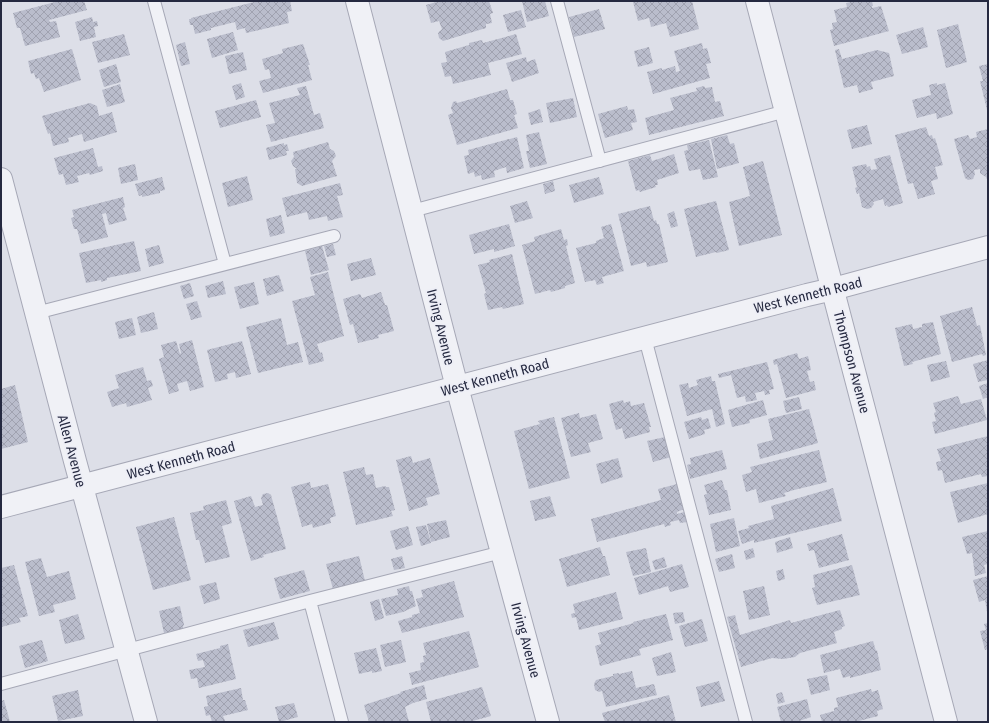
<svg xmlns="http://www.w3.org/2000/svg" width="989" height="723" font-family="'Fira Sans Condensed',sans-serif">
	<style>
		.building { fill: url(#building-cross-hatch) }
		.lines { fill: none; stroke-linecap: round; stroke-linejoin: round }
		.service-casing { stroke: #a6a8b6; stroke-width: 14 }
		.minor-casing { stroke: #a6a8b6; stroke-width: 24 }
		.tertiary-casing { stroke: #a6a8b6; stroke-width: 24 }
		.service { stroke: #f0f1f6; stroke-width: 12 }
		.minor { stroke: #f0f1f6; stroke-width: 22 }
		.tertiary { stroke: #f0f1f6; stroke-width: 22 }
		.labels { text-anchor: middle; stroke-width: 3.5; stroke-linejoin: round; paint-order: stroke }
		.street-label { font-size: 14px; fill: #252940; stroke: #edeef6 }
	</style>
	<defs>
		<pattern id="building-cross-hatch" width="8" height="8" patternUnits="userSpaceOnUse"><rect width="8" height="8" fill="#babdcc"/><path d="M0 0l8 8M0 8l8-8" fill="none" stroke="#a0a2b0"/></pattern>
	</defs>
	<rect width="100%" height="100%" fill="#dddfe8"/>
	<path class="building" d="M59,1H84L87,10L49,20L50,22L56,21L60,37L25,46L20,28H17L13,13Z
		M258,1H290L292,11L287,12L289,23L246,33L245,28L237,30L235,22L211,28V30L195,34L193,25H190L189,19H191V18Z
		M440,1H489L493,13L490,14L492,23L486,24V28L443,41L439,38L438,33L442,29L439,21L431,23L426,5Z
		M522,1H545L549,16L527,22Z
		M636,1H692L699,29L670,37L666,23L651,27L649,18L638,21L633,2Z
		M855,1H872L873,6H872V8L881,6L889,31L834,46L830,30L833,29L832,23L837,22L834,10L847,7L846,3Z
		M599,9L605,29L574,37L569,17Z
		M521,10L526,27L508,32L503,15Z
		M92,17L93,22L97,21L98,26L94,27L96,37L80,41L75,22Z
		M958,24L967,62L946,68L937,30Z
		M923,27L928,47L902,54L896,35Z
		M233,32L238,50L212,58L207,39Z
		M124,34L130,55L98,63L92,42Z
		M516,34L522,54L488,63L491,75L453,84L451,76L445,77L441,63L447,62L445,52L469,45V43L482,40L483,43Z
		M185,42L190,64L181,66L176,45Z
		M702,43L703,49L707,48L711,63L706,64L710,78L653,94L647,72L662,68V70L675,66L676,72L680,71L674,51Z
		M303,44L310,65H308L312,80L263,93L259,81L271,78L269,69L265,70L262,59L283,53L282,49Z
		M649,47L653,63L638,67L634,51Z
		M72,49L81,80L44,92L39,78L36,79L34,73L31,74L28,61Z
		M839,49L842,59L877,50L889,53L894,76L871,82L873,89L859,93L857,85L844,88L835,50Z
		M243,52L247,70L229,74L225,56Z
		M526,57L527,62L535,59L539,73L512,82L506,63Z
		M116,64L121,82L104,87L99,70Z
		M988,64V110H987L980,81H983L979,66Z
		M241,83L245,97L236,100L232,86Z
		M937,83V85L945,83L953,114L937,119L936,113L917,118L912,100L931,95L929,85Z
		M120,84L125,102L107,107L102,90Z
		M306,86L314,115L320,113L324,128L271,142L266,125L275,123L269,103L300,95L297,88Z
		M704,86L705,88L712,87L715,102L720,101L724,116L649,135L645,118L674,110L670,98L697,91L696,88Z
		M507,89L510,100H513L517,114L514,115L518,128L457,145L448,115L453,113L451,108L453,102L456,101L457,103Z
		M573,98L577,117L550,123L546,103Z
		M256,100L261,117L220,128L215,111Z
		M90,103L97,106L99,116L112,112L117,132L84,142L82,134L68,138L69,142L53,146L50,133L48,134L42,116Z
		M627,106L628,110L634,109L637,122L631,123L633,130L605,138L598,114Z
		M540,109L543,122L531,125L528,113Z
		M867,125L872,144L852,149L847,130Z
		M926,127L929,136L932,135L933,139L935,138L943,165L935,167L938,179L931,181L935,194L918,199L913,183L908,184L895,135Z
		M988,129V181L986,177L980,173V169L974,170L975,174L973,179L968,180L965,178L954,139L968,135L970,139L977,137L976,132Z
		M539,132L547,164L530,168L526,151H529L526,135Z
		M727,135L730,144L734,143L739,163L717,169L711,139Z
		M517,137L524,168L507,173L506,167L494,171L495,177L482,180L481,175L475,177L474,172L468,174L464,156L469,155L468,150Z
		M709,140L718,177L703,180L700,169L689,171L684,151L688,150L687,145Z
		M328,142L330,149L334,151L336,156L332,161L337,176L302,186L297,183L295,169H297L293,166L291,161L294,157L293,152Z
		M284,143V145L287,144L289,151H286L287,155L269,160L266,148Z
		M93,148L98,167L102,166L103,171L90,175L89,173L77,176L79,182L66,185L63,174L59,175L54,158Z
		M674,154L679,173L657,180L658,185H655L656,187L640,192L639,190L636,191L628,161L650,155L652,161Z
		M890,155L903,203L888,207L887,205L885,206L883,199L873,202L874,204L871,208L867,209L862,207L859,193L857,194L855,188L857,187L852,167L866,164L867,167L870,166L871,170L877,169L874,159Z
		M763,161L782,235L739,246L729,202L750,196L743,167Z
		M135,164L138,180L121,184L118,168Z
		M247,176L253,200L228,207L222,183Z
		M162,177L165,190L160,191V193L142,197V195L139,196L135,184Z
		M599,177L604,194L574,203L569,185Z
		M553,181L555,191L545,194L543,184Z
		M340,183L343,195L337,196L343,217L328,221L327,216L309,220L307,212L287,217L282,198Z
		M123,197L125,207L123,208L127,220L109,225L106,213L102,214L108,237L81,244L77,229H74L71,218L74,217L72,210Z
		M527,201L533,218L515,223L510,206Z
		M716,201L729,250L717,253L716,252L696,257L684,209Z
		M650,206L654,221L656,220L657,224H659L668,262L647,267L646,262L631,266L618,214Z
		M674,211L678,226L671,228L667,214Z
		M281,215L285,233L270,237L266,219Z
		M509,224L515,246L494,252V249L474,254L469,235Z
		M611,224L624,271L602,277L604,283L597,285L595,280L585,282L576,248L596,243V241L604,238L601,227Z
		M561,229L564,240L567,239L568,245L566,246L575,283L565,286V288L551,292L550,290L535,294L522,245L535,241L534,237Z
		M134,241L141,271L107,278V280L101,282V280L86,283L79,253Z
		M333,244L336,255L327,257L324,246Z
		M159,245L164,263L149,267L145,249Z
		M322,246L329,270L311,275L305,251Z
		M512,254L524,304L503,309L502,307L488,310L484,294L486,293L478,265L490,262L489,260Z
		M371,258L376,275L351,281L347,264Z
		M328,272L344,336L317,344L320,353L322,352L324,361L309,365L292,301L315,295L310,277Z
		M279,275L284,291L267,296L263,279Z
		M223,281L226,294L208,298L205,286Z
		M254,282L259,304L240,309L234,287Z
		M190,283L194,296L184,299L180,286Z
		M381,292L385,305H387L394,331L378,335L379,338L358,343L353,324L350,325L343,299L360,294L362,298Z
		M197,301L202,317L191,320L186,304Z
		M972,307L977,326L980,325L986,355L983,356L982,354L952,362L940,316Z
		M154,312L158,329L141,333L137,317Z
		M132,318L136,335L119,339L115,322Z
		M281,318L287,345L298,342L303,362L258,373L246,327Z
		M933,322L941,354L912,362L913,364L904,366L895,328L912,324L913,329L922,327V324Z
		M192,340L204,387L190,391L187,381L177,384L179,391L169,394L159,359L164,357L161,345L176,341L180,354L181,353L179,344Z
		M242,341L251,374L236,378L235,372L227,374L228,379L215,382L207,350Z
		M797,353L799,359L808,356L811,370L807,371L810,382L814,381L816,390L786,398L777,364L774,365L773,360Z
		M988,360V380L978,382L973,364Z
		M946,361L950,377L931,382L927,365Z
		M767,362L774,389L769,390L770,394L765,395L764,391L755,393L757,400L746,402L745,396L737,398L731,375L719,378L718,374Z
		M143,367L147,381L151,380L153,386L148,388L152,400L127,407L126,403L112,407L107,392L119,388L115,375Z
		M711,376L712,381H715L725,424L716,427L712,409L687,416L679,385L688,383L689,388L698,385L696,380Z
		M988,383V397L983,399L979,386Z
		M15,385L28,442L1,449V389Z
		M958,396L961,404L981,399L987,420L935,434L932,422L936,421L934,413L936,412L933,403Z
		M799,397L802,409L786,413L783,401Z
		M623,400L624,403L630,401L631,406L644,403L651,427H649L650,432L625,439L622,428L616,430L609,404Z
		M763,400L767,415L749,420L750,423L732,427L728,410Z
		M809,409L818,443L760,459L757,444L773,440L768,419Z
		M579,413L580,418L596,414L603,439L588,443L591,452L571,457L561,418Z
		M554,417L570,478L529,489L514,431L540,424L538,421Z
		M701,417L702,420L708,418L711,428L704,430L705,434L689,439L684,422Z
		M988,436V476L982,477L981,474L945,483L942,470L938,471L936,462L941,461L937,449Z
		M665,437L671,457L653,462L647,441Z
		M722,450L727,469L690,479L687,465L691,464L690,458Z
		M819,450L827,482L794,490L784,493L786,496L759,503L756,489L746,492L742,475L752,472L750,467Z
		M411,456L413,463L430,458L440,494L426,498L428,505L409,511L396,460Z
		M618,458L623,477L601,484L596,464Z
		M364,467L366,475L373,474L376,488L385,486L386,487H389L395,510L391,511L393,516L356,525L343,472Z
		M722,480L725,490H727L731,510L709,515L704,495L707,494L704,485Z
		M310,482L311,488L328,484L336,516L330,518L331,523L313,528L312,524L302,527L291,487Z
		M988,483V514L958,523L950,492Z
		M677,484L684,509L677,512V514L684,512L687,522L680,523L679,520L670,522L671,525L665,527L664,524L597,542L591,519L661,500L658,489Z
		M833,488L842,521L754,543V540L742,544L738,531L749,528L748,526L774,519L771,506Z
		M268,493L271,495L286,549L263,555L264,557L251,561L234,501L251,496L255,507L263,505L261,498L263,494Z
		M550,496L556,516L535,521L530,501Z
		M226,500L232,523L222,526L230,557L205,563L199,540H196L190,513L204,510L203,506Z
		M174,517L191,580L153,590L136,527Z
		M734,518L740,546L716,552L710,524Z
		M446,520L450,537L431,542L427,524Z
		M426,525L431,543L421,546L416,527Z
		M408,526L413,545L396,550L390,531Z
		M988,531V564L984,565L986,573L975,576L972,553L967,554L962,537Z
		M842,534L849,560L819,568L814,550L809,551L807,544Z
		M790,537L793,548L777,553L775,542Z
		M600,547L603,556H605L610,575L567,587L559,559Z
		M646,548L651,572L633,576L626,552Z
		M753,548L755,557L746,560L744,551Z
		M732,554L735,568L719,572L715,559Z
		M359,556L365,581L333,589L326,564Z
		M402,556L405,568L394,570L391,559Z
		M664,557L667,567L655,570L652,561Z
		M41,558L47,577L69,571L76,599L53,605L55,612L39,616L25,562Z
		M682,564L689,587L670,592L668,586L639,595L634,578Z
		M14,565L28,616L19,618L21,622L1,627V568Z
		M852,565L860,595L817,605L812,588L815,587L813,575Z
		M783,569L785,579L778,581L776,571Z
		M304,570L310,591L280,599L274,578Z
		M988,576V612H987L985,600L979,602L973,580Z
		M454,581L464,617L402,633L398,621L412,617V615L420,613L416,599L423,597L421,590Z
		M216,582L220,599L204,604L199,586Z
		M409,586L410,591H412L416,606L403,612L386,616L381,599L398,595L397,589Z
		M764,586L770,615L749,620L743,591Z
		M616,592L623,619L579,630L576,617L572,618L571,614L575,613L573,604Z
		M379,599L384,618L375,621L370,602Z
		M180,606L184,625L183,626V629L164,633L159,611Z
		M840,610L845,626L842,627V629L834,632L837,643L800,653L795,657L783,659L772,658L741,667L727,617L735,615L740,635L790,620L791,623Z
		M683,612L685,622L675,624L673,613Z
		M78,614L85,639L65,644L59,620Z
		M666,614L673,640L639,649L641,655L600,666L595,646L601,644L598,633L634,623L633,622Z
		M702,619L708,641L685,647L679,626Z
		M274,622L279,639L248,647L243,630Z
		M988,623V649L985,650L980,631L986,630L984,624Z
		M469,631L479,667L412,685L409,673L421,670L420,663L424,662L423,656L426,655L423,643Z
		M42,640L48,661L25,668L19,646Z
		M401,640L406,662L385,667L380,645Z
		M873,641L876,651L877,650L881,670L850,678V676L843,678L840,669L824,673L820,655Z
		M228,644L236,679L199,688L197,678L191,679L189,670L205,667L203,660L198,661L196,654L220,648V646Z
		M376,648L382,671L372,673V671L359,674L354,653Z
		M671,652L676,672L657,676L652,658Z
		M632,671L636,688L654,684L657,695L606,707L602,691L599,692L595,690L594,684L596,680L613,676V674L619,673V674Z
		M827,675L830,690L811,695L807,679Z
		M719,681L725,701L701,707L696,687Z
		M424,685L427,699L413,703L405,707L409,722H369L364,705L401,693L400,692Z
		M482,687L491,716L469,722H431L426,702Z
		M241,688L243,700H245L248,710L223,716L225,721L221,722H212L210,715L206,716L204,707L208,706L206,696Z
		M871,689L872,692L878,690L883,709L877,711L878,716L855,722H822L820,715L834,711V708L838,707L836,698Z
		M78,690L83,716L58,721L52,696Z
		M782,692L785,702L778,704L776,694Z
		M669,695L676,722H605L602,713Z
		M807,699L811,717L796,722H781L777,707Z
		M4,700L10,722H1V701Z
		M294,703L298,717L279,722L275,707Z"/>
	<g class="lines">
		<defs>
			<path id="service" d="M154,1L225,264
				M557,1L600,161
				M412,211L786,111
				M36,313L334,236
				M645,338L746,722
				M310,601L342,722
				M1,684L310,601L502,552"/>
			<path id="minor" d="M357,1L457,387L548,722
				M757,1L946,722
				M1,179L75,461L146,722"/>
			<path id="tertiary" d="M1,507L807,295L833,289L988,247"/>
		</defs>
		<use href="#service" class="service-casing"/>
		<use href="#minor" class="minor-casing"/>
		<use href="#tertiary" class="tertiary-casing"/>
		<use href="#service" class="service"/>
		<use href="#minor" class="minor"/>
		<use href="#tertiary" class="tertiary"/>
	</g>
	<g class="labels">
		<g class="street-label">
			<text transform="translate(808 295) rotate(-14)" y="5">West Kenneth Road</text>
			<text transform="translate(441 327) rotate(76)" y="5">Irving Avenue</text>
			<text transform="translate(852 362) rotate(75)" y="5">Thompson Avenue</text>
			<text transform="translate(495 377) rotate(-15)" y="5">West Kenneth Road</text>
			<text transform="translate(72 451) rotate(75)" y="5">Allen Avenue</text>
			<text transform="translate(181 460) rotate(-15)" y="5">West Kenneth Road</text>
			<text transform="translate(526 640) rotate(75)" y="5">Irving Avenue</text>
		</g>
	</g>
	<rect width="989" height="723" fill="none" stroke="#252940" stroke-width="4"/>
</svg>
